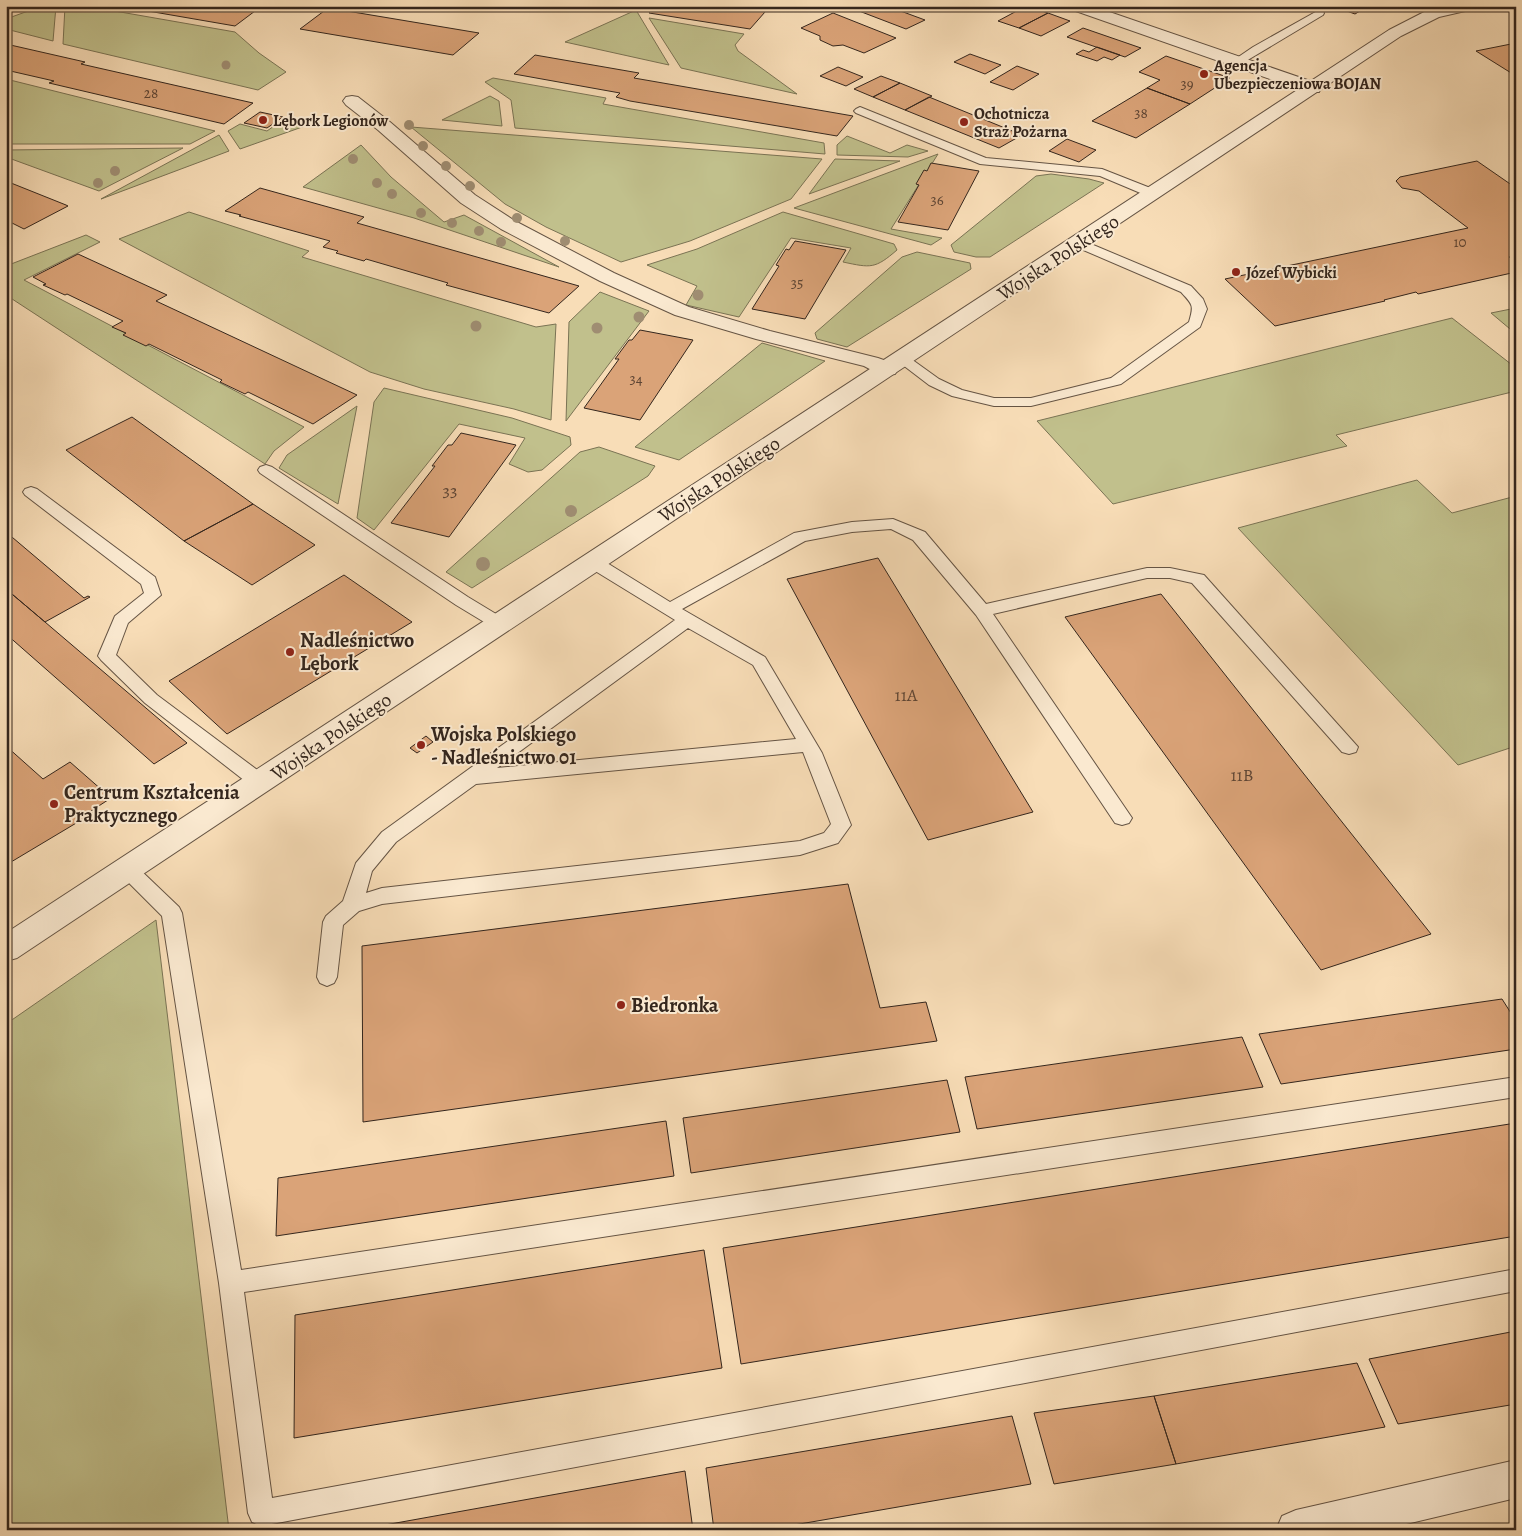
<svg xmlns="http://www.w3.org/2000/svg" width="1522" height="1536" font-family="Alegreya,serif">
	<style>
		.green { fill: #c1c08c; stroke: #7a7354 }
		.building { fill: #daa378; stroke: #34261d }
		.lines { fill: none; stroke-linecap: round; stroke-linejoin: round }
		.service-casing { stroke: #655444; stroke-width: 2 }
		.minor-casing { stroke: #655444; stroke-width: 2 }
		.tertiary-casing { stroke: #655444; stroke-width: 2 }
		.service { fill: #fae9d0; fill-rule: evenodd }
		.minor { fill: #fae9d0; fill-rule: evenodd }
		.tertiary { fill: #fae9d0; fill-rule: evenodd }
		.tree { fill: #9f8d72 }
		.poi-dot { fill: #8f2418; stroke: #fae9d0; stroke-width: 2 }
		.labels { text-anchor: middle; stroke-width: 4; stroke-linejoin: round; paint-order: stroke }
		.far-number-label { font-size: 15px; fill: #5e4534 }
		.far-poi-label { font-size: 16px; font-weight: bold; fill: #34261d; stroke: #fae9d0; text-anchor: start }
		.number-label { font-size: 18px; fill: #5e4534 }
		.street-label { font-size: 20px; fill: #34261d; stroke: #fae9d0 }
		.poi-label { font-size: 20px; font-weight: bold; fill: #34261d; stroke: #fae9d0; text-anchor: start }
	</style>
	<rect width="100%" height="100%" fill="#f8ddb7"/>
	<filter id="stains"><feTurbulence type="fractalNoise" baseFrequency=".004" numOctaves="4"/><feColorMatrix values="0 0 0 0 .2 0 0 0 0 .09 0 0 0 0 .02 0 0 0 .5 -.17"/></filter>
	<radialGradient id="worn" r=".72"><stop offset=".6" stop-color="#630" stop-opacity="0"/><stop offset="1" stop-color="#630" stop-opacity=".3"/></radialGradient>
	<path class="green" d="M42,6H56L53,41L6,29V19Z
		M65,6H86L235,32L259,53L286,72L258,90L63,44Z
		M636,10L669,65L565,42Z
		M649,18L744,34L735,45L738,51L797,94L681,68Z
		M493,78L606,98L603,104L824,143L825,154L515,128L511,100L485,82Z
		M6,79L215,131L190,144H6Z
		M490,96L499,101L502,126L442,120Z
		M281,121L305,126L240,149L228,131L240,124L267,131Z
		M411,127L822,159L791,199L690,241L621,262L546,227L505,204Z
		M219,135L229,151L101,199Z
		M847,136L890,153L907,145L928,151L908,157L837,155V145Z
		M361,145L391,177L444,222L464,215L559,267L414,218L303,187Z
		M183,148L99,191L6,157V150Z
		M938,154L891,229L942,238L931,245L794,208Z
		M835,159L900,161L809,194Z
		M1051,174L1089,179L1104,183L990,257H976L954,252L951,245L1036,176Z
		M189,212L309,251L302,257L536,327L556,324L551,420L514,409L424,389L370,372L119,239Z
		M783,212L894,244L897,250C875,269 871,268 843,262L851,248L791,238L739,317L686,305L697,286L647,265L697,249Z
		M86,235L100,242L24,280L304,427L274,451L265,464L6,295V266Z
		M917,252L970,263L971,269L847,347L817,339L815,333L902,257Z
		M600,292L649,311L566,421L569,322Z
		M1516,308V334L1491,313Z
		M1452,318L1516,368V391L1336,435L1347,446L1113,504L1037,421Z
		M762,343L825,361L679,460L635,447Z
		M384,388L512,418L570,437L571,445L542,470L528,472L509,464L525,438L459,424L374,530L357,518L374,402Z
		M357,406L338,504L279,468L287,455Z
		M599,447L655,466L648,476L472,588L446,572L580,452Z
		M1417,480L1452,513L1516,496V746L1458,765L1238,528Z
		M156,920L229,1530H6V1481L12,1477L6,1469V1024Z"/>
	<path class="building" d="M119,6H246L259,8L235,26Z
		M655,6H731L765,12L750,29L649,13Z
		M846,6H887L925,20L906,29Z
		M1026,6L1048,13L1019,28L998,21Z
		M1333,6H1360L1365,8L1355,14Z
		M328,8L359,13L479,33L453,55L300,29Z
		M833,13L896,38L864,53L843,45L833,46L820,40V36L801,28Z
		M1048,13L1070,21L1041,36L1019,28Z
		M1083,28L1141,48L1125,57L1067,37Z
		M1516,43V76L1476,51Z
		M6,44L85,62L81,64L253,103L224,124L49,83L54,81L6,70Z
		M1097,47L1120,55L1112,60L1104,57L1097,61L1076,54L1083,50L1089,52Z
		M970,54L1001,65L985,74L954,62Z
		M535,55L639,73L634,78L853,116L837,136L630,101L616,97L620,93L514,74Z
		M1166,56L1230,78L1190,104L1147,88L1160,80L1139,72Z
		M1017,66L1039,74L1013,90L990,82Z
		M838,67L863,77L846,86L820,76Z
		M881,76L900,83L873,97L854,89Z
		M900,83L932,96L905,110L873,97Z
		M1147,88L1190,104L1136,138L1092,121Z
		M929,97L1022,135L999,148L905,110Z
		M260,112L283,117L267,128L244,123Z
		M1067,139L1096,150L1079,162L1049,151Z
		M1477,161L1516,188V255L1509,257L1516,261V272L1418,294L1416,292L1384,300L1385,301L1275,326L1225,279L1468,228L1419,191L1402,188L1396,181L1400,177Z
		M931,163L979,171L948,230L898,222L919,185L916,184L924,170L927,171Z
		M6,181L66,205L68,206L24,229L6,220Z
		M260,188L364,217L357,223L579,286L549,313L446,285L448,283L366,259L364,261L336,253L338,251L323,247L330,241L239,216L241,215L225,211Z
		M795,241L846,250L805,319L752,309L779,266L776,265L786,249L789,250Z
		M78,254L167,295L156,301L357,395L313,424L248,392L245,394L220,382L222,380L149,344L146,346L123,335L126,333L112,327L123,321L67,294L65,295L43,285L46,284L33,277Z
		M640,330L693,340L640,420L584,408L619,359H615L629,340H632Z
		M132,417L253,504L184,541L66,450Z
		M461,433L516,445L449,537L391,523L435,466H432L448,445H452Z
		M253,504L315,545L252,585L184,541Z
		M6,532L84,598L88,596L90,597L45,622L6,589Z
		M878,558L1033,812L928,840L787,579Z
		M344,575L412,622L227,734L169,681Z
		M6,589L45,622L187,743L154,764L6,634Z
		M1161,594L1431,934L1321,970L1065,617Z
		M426,736L433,742L417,753L410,748Z
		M6,746L43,779L70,762L111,798L91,811L93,813L6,865Z
		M848,884L880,1008L926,1002L937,1041L363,1122L362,946Z
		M1502,999L1516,1021V1049L1281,1084L1259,1034Z
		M1242,1037L1263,1087L977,1129L965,1077Z
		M947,1080L960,1132L691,1173L683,1118Z
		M666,1121L674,1176L276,1236L278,1178Z
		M1516,1123V1236L741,1364L723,1248Z
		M704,1250L722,1368L294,1438L295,1315Z
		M1516,1331V1404L1398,1424L1369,1359Z
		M1357,1363L1385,1427L1176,1464L1154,1396Z
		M1154,1396L1176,1464L1054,1484L1034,1413Z
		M1012,1416L1031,1484L765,1530H714L706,1468Z
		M685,1471L693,1530H357Z"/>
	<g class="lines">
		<defs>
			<path id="service" d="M1319,10L1323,11L1324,13L1323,15L1241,64H1233L1231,62L1253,47Z
				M860,107L986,158L1102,169L1158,191L1160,194L1154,198L1150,197L1100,176L980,164L856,113L854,111L856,109Z
				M1079,239L1191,286L1203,299L1207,309L1200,327L1121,384L1031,406H994L952,396L929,385L895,359L897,356H907L939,379L962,390L994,398H1031L1111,378L1189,322C1194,305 1193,305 1181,292L1074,246L1072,243Z
				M266,465L272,467L468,597L506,620L509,624L506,628L500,630L494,628L456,605L260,473L258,470L260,467Z
				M31,487L37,489L155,577L161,595L128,623L116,655L157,695L268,778L270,783L268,788L261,790L254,788L145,703L101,660L98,656L115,616L144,593L141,584L25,495L23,492L25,489Z
				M893,519L925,532L986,604L1147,568H1170L1204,575L1358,747L1356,752L1349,754L1342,752L1192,583L1170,578H1147L993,614L1132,818L1129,823L1122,825L1115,823L976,615L913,540L891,529L852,532L805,541L682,609L765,657L822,753L851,825L838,843L800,855L382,904L359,911L343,925L337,977L334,983L327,986L320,983L317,977L323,922L326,916L343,901L356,863L382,832L675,620L587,566L585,562L587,558L593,557L599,558L670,602L794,533L852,522ZM688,628L753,665L796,739L497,768ZM803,752L831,824L824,833L800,841L382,888L366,893L372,871L396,842L476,784Z
				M127,861L134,864L179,907L182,913L241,1270L1516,1077V1097L244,1292L272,1498L1516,1269V1291L261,1526L252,1522L248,1513L219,1283L162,916L120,874L117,869L120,864Z"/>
			<path id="minor" d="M1068,6H1092L1319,84L1321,88L1319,92H1307L1070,9Z
				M352,96L358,97L390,122L475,195L515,221L614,273L689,307L770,331L878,358L895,364L898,369L895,374L887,375L879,374L864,366L756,339L675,315L600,281L501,229L461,203L378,130L346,105L343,101L346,97Z"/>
			<path id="tertiary" d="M1444,6H1476L1474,9L1439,17L1401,36L17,958L6,961V933L1389,30L1428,10Z
				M1516,1460V1498L1381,1530H1276L1282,1516L1296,1510Z"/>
		</defs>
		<use href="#service" class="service-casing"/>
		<use href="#minor" class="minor-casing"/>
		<use href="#tertiary" class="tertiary-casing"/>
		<use href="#service" class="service"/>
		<use href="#minor" class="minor"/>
		<use href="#tertiary" class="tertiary"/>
	</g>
	<g class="tree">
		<circle cx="226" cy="65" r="4.5"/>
		<circle cx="409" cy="125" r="5"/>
		<circle cx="423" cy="146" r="5"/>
		<circle cx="353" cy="159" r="5"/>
		<circle cx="446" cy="166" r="5"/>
		<circle cx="115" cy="171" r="5"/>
		<circle cx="98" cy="183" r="5"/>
		<circle cx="377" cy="183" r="5"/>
		<circle cx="470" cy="186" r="5"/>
		<circle cx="392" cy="194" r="5"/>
		<circle cx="421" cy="213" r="5"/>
		<circle cx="517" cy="218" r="5"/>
		<circle cx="452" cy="223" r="5"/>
		<circle cx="479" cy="231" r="5"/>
		<circle cx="565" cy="241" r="5"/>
		<circle cx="501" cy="242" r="5"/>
		<circle cx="698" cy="295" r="5.5"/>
		<circle cx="639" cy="317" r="5.5"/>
		<circle cx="476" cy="326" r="5.5"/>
		<circle cx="597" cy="328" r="5.5"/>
		<circle cx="571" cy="511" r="6"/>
		<circle cx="483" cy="564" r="7"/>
	</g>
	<g class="poi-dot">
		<circle cx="1204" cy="74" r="5"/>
		<circle cx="263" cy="120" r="5"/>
		<circle cx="964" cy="122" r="5"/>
		<circle cx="1236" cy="272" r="5"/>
		<circle cx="290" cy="652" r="5"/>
		<circle cx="421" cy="745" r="5"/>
		<circle cx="54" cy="804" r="5"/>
		<circle cx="621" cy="1005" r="5"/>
	</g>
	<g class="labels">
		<g class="far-number-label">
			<text x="1187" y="89">39</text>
			<text x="151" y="98">28</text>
			<text x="1141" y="118">38</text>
			<text x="937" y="205">36</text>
			<text x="1460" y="247">10</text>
			<text x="797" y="288">35</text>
			<text x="636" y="384">34</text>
		</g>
		<g class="far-poi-label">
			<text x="1214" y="71">Agencja<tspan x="1214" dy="18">Ubezpieczeniowa BOJAN</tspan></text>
			<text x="974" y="119">Ochotnicza<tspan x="974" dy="18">Straż Pożarna</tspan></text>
			<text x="273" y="126">Lębork Legionów</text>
			<text x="1246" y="278">Józef Wybicki</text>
		</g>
		<g class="number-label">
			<text x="450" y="496">33</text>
			<text x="906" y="701">11A</text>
			<text x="1242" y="781">11B</text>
		</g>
		<g class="street-label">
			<text transform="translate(1058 257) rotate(-33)" y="7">Wojska Polskiego</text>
			<text transform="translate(719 479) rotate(-33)" y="7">Wojska Polskiego</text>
			<text transform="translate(331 736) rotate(-34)" y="7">Wojska Polskiego</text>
		</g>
		<g class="poi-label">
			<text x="300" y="647">Nadleśnictwo<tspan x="300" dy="23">Lębork</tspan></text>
			<text x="431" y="741">Wojska Polskiego<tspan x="431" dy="23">- Nadleśnictwo 01</tspan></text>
			<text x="64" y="799">Centrum Kształcenia<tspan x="64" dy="23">Praktycznego</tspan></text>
			<text x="631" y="1012">Biedronka</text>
		</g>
	</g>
	<rect width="1522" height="1536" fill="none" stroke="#f8ddb7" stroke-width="25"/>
	<rect x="8" y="8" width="1507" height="1521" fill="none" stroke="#34261d" stroke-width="2.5"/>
	<rect x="12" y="12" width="1497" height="1511" fill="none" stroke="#34261d"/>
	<rect width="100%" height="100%" filter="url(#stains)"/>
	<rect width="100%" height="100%" fill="url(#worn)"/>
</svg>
